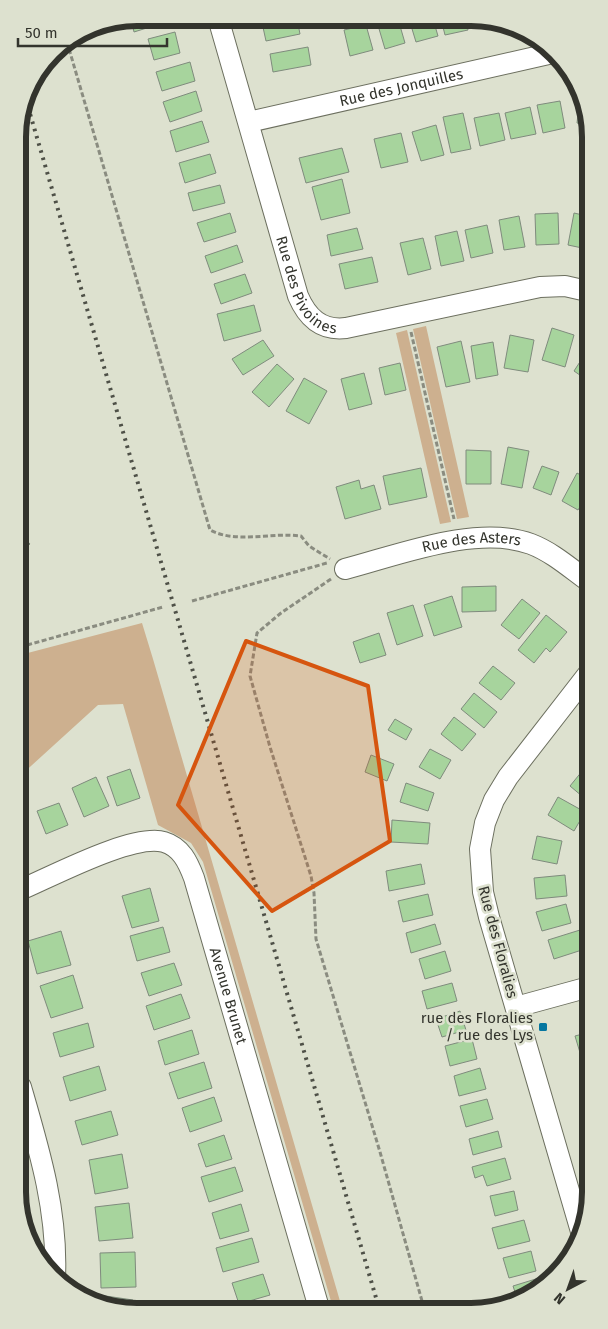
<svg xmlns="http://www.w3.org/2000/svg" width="608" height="1329" font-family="'Fira Sans',sans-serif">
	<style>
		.green { fill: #cdb08f }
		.building { fill: #a7d49d; stroke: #7f8b7d }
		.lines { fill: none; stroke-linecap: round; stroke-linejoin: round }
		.street-casing { stroke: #6c6f5f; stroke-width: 22 }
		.path { stroke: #8a8c80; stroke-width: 3; stroke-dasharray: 5 2.5; stroke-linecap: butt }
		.street { stroke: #fff; stroke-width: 20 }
		.rail { stroke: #4e5047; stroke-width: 4; stroke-dasharray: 2.5 5; stroke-linecap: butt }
		.marked { fill: #d6550f; fill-opacity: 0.2; stroke: #d6550f; stroke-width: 4; stroke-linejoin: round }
		.poi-dot { fill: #0576a0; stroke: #dde1cf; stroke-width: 2 }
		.labels { text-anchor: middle; stroke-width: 5; stroke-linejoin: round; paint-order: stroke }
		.street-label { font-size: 15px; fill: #33342d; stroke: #dde1cf }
		.poi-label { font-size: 15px; fill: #33342d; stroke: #dde1cf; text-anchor: end }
		.rim { fill: none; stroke: #33342d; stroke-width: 6 }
	</style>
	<rect width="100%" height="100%" fill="#dde1cf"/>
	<path class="green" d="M426,326L469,517L457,519L413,329Z
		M407,330L451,522L440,524L396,333Z
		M142,623L153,659L342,1308H333L203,862L191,843L158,825L123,704L98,705L20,776V655Z"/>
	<path class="building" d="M137,18H168L169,21L134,32L131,19Z
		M261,18L297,19L300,34L266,41Z
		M386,19H398L405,43L385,49L377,22Z
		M409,19H433L438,36L416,42Z
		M441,19L466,20L468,30L445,35Z
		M472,20H494L496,23L474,28Z
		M366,25L373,50L350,56L344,30Z
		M175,32L180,53L154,60L148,39Z
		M308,47L311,65L273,72L270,54Z
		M190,62L195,81L162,91L156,72Z
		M196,91L202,111L170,122L163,102Z
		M580,97L586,106V125L577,123Z
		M560,101L565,128L543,133L537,105Z
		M530,107L536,134L511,139L505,113Z
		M463,113L471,149L451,153L443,117Z
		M499,113L505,140L480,146L474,118Z
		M202,121L209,142L176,152L170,131Z
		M436,125L444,155L421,161L412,132Z
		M401,133L408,162L381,168L374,139Z
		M342,148L349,172L306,183L299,158Z
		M210,154L216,173L185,183L179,163Z
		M342,179L350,213L321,220L312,187Z
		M220,185L225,203L193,211L188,193Z
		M230,213L236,232L204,242L197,223Z
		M558,213L559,244L536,245L535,214Z
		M574,213L587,216V249L568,245Z
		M519,216L525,247L504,250L499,220Z
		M487,225L493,253L471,258L465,230Z
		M357,228L363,249L331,256L327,235Z
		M457,231L464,261L441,266L435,236Z
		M423,238L431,269L408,275L400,243Z
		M237,245L243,262L211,273L205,256Z
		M372,257L378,282L345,289L339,264Z
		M245,274L252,293L221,304L214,284Z
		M254,305L261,331L224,341L217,314Z
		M552,328L574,335L565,367L542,360Z
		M510,335L534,340L528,372L504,368Z
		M263,340L274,356L243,375L232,359Z
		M461,341L470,382L446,387L437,347Z
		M493,342L498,375L476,379L471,346Z
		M587,351V380L574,371Z
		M400,363L406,390L385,395L379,368Z
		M277,364L294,379L269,407L252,392Z
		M364,373L372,404L349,410L341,379Z
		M304,378L327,391L309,424L286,411Z
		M508,447L529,451L522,488L501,484Z
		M466,450L491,451V484H466Z
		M542,466L559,472L551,495L533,488Z
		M421,468L427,497L389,505L383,476Z
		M577,473L588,479V494L578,510L562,501Z
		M359,480L361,489L374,485L381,509L345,519L336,487Z
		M19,532L30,544L19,553Z
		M496,586V611L462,612V587Z
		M452,596L462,627L434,636L424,605Z
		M522,599L540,613L519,639L501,625Z
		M413,605L423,636L397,645L387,613Z
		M546,615L567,632L550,652L546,648L534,663L518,650Z
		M379,633L386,655L360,663L353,642Z
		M493,666L515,683L501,700L479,683Z
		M474,693L497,712L484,728L461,709Z
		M454,717L476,734L462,751L441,734Z
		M395,719L412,729L406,740L388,730Z
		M430,749L451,760L440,779L419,767Z
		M371,755L394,764L387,781L365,772Z
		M130,769L140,798L117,806L107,777Z
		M583,770L589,774V802L570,786Z
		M96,777L109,806L84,817L72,788Z
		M406,783L434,793L428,811L400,802Z
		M558,797L585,812L574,831L548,815Z
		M59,803L68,825L46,834L37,811Z
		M392,820L430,823L428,844L391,842Z
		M537,836L562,841L557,864L532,859Z
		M421,864L425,884L389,891L386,871Z
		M565,875L567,896L536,899L534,878Z
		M150,888L159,921L132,928L122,896Z
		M428,894L433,915L403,922L398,901Z
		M566,904L571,923L542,931L536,912Z
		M435,924L441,944L411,953L406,933Z
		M163,927L170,952L137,961L130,936Z
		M580,930L585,949L554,959L548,940Z
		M61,931L71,965L37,974L28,941Z
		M445,951L451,971L425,979L419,959Z
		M174,963L182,985L149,996L141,973Z
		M73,975L83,1008L51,1018L40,986Z
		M452,983L457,1001L427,1009L422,991Z
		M181,994L190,1018L154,1030L146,1006Z
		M460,1011L466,1030L442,1037L436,1019Z
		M88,1023L94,1047L60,1057L53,1033Z
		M192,1030L199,1054L165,1065L158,1041Z
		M590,1032V1054L581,1056L575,1036Z
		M472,1039L477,1059L450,1066L445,1046Z
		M204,1062L212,1088L178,1099L169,1073Z
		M99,1066L106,1090L70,1101L63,1077Z
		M480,1068L486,1089L459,1096L454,1076Z
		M214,1097L222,1121L190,1132L182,1108Z
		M487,1099L493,1119L466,1127L460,1106Z
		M111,1111L118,1135L82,1145L75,1121Z
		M498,1131L502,1147L473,1155L469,1139Z
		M224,1135L232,1159L206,1167L198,1144Z
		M122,1154L128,1188L95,1194L89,1160Z
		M505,1158L511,1179L487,1186L483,1175L475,1178L472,1167Z
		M235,1167L243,1191L209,1202L201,1177Z
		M514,1191L518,1210L495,1216L490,1196Z
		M129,1203L133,1238L99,1241L95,1207Z
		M241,1204L249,1231L220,1239L212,1213Z
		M524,1220L530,1241L498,1249L492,1228Z
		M252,1238L259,1262L223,1272L216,1248Z
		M531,1251L536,1271L509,1278L503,1258Z
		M135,1252L136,1287L101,1288L100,1253Z
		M263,1274L270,1295L239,1304L232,1283Z
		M539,1278L540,1283L517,1298L513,1286Z
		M99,1295L133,1300L131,1309H114L98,1301Z"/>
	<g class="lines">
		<defs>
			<g id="street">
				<path id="s1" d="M218,18L298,296C307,317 321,331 346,328L540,287L565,286L587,291"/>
				<path id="s2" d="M249,122L553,53"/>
				<path id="s3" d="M345,569C399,555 477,524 531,544C552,552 570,568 588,581"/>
				<path id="s4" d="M20,890C51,877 133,833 164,842C181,847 188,862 194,878L319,1308"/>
				<path d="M516,1007L589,987"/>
				<path d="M21,1087C39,1149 58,1211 55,1277"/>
				<path d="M582,1235L489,917L483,892L480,849L485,823L494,800L508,777L588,674"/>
			</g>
		</defs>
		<use href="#street" class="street-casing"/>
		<path class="path" d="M67,42L210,530C236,544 272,532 301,536L309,546L330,559
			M411,332L454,519
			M331,579L281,613L257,633L250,676L270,747L311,876L314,893L316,939L380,1152L424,1308
			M192,601L327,563
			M20,647L163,607"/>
		<use href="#street" class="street"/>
		<path class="rail" d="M26,100L379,1308"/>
	</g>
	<path class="marked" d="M246,641L368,686L390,841L272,911L178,805Z"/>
	<rect class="poi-dot" x="538" y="1022" width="10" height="10" rx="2.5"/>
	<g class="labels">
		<g class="street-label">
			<text dy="5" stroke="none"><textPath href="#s2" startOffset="156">Rue des Jonquilles</textPath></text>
			<text dy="5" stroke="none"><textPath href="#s1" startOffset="285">Rue des Pivoines</textPath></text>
			<text dy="5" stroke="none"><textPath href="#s3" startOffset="130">Rue des Asters</textPath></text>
			<text transform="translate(498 942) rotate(75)" y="5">Rue des Floralies</text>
			<text dy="5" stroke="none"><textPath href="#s4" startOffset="325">Avenue Brunet</textPath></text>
		</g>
		<g class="poi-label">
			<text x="533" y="1023">rue des Floralies<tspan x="533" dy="17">/ rue des Lys</tspan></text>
		</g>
	</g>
	<path d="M0 0H608V1329H0ZM137 26H471A111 111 0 0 1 582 137V1192A111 111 0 0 1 471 1303H137A111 111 0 0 1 26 1192V137A111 111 0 0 1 137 26Z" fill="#dde1cf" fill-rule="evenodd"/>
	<path class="rim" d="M137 26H471A111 111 0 0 1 582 137V1192A111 111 0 0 1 471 1303H137A111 111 0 0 1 26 1192V137A111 111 0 0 1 137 26Z"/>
	<g transform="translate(568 1289) rotate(221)" stroke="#dde1cf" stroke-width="4" paint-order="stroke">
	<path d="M0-4L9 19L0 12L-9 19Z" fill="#33342d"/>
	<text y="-8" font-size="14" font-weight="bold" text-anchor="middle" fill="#33342d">N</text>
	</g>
	<path d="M18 38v8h149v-8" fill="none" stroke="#33342d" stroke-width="2.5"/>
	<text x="25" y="38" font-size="15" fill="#33342d" stroke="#dde1cf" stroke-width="4" paint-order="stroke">50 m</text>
</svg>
